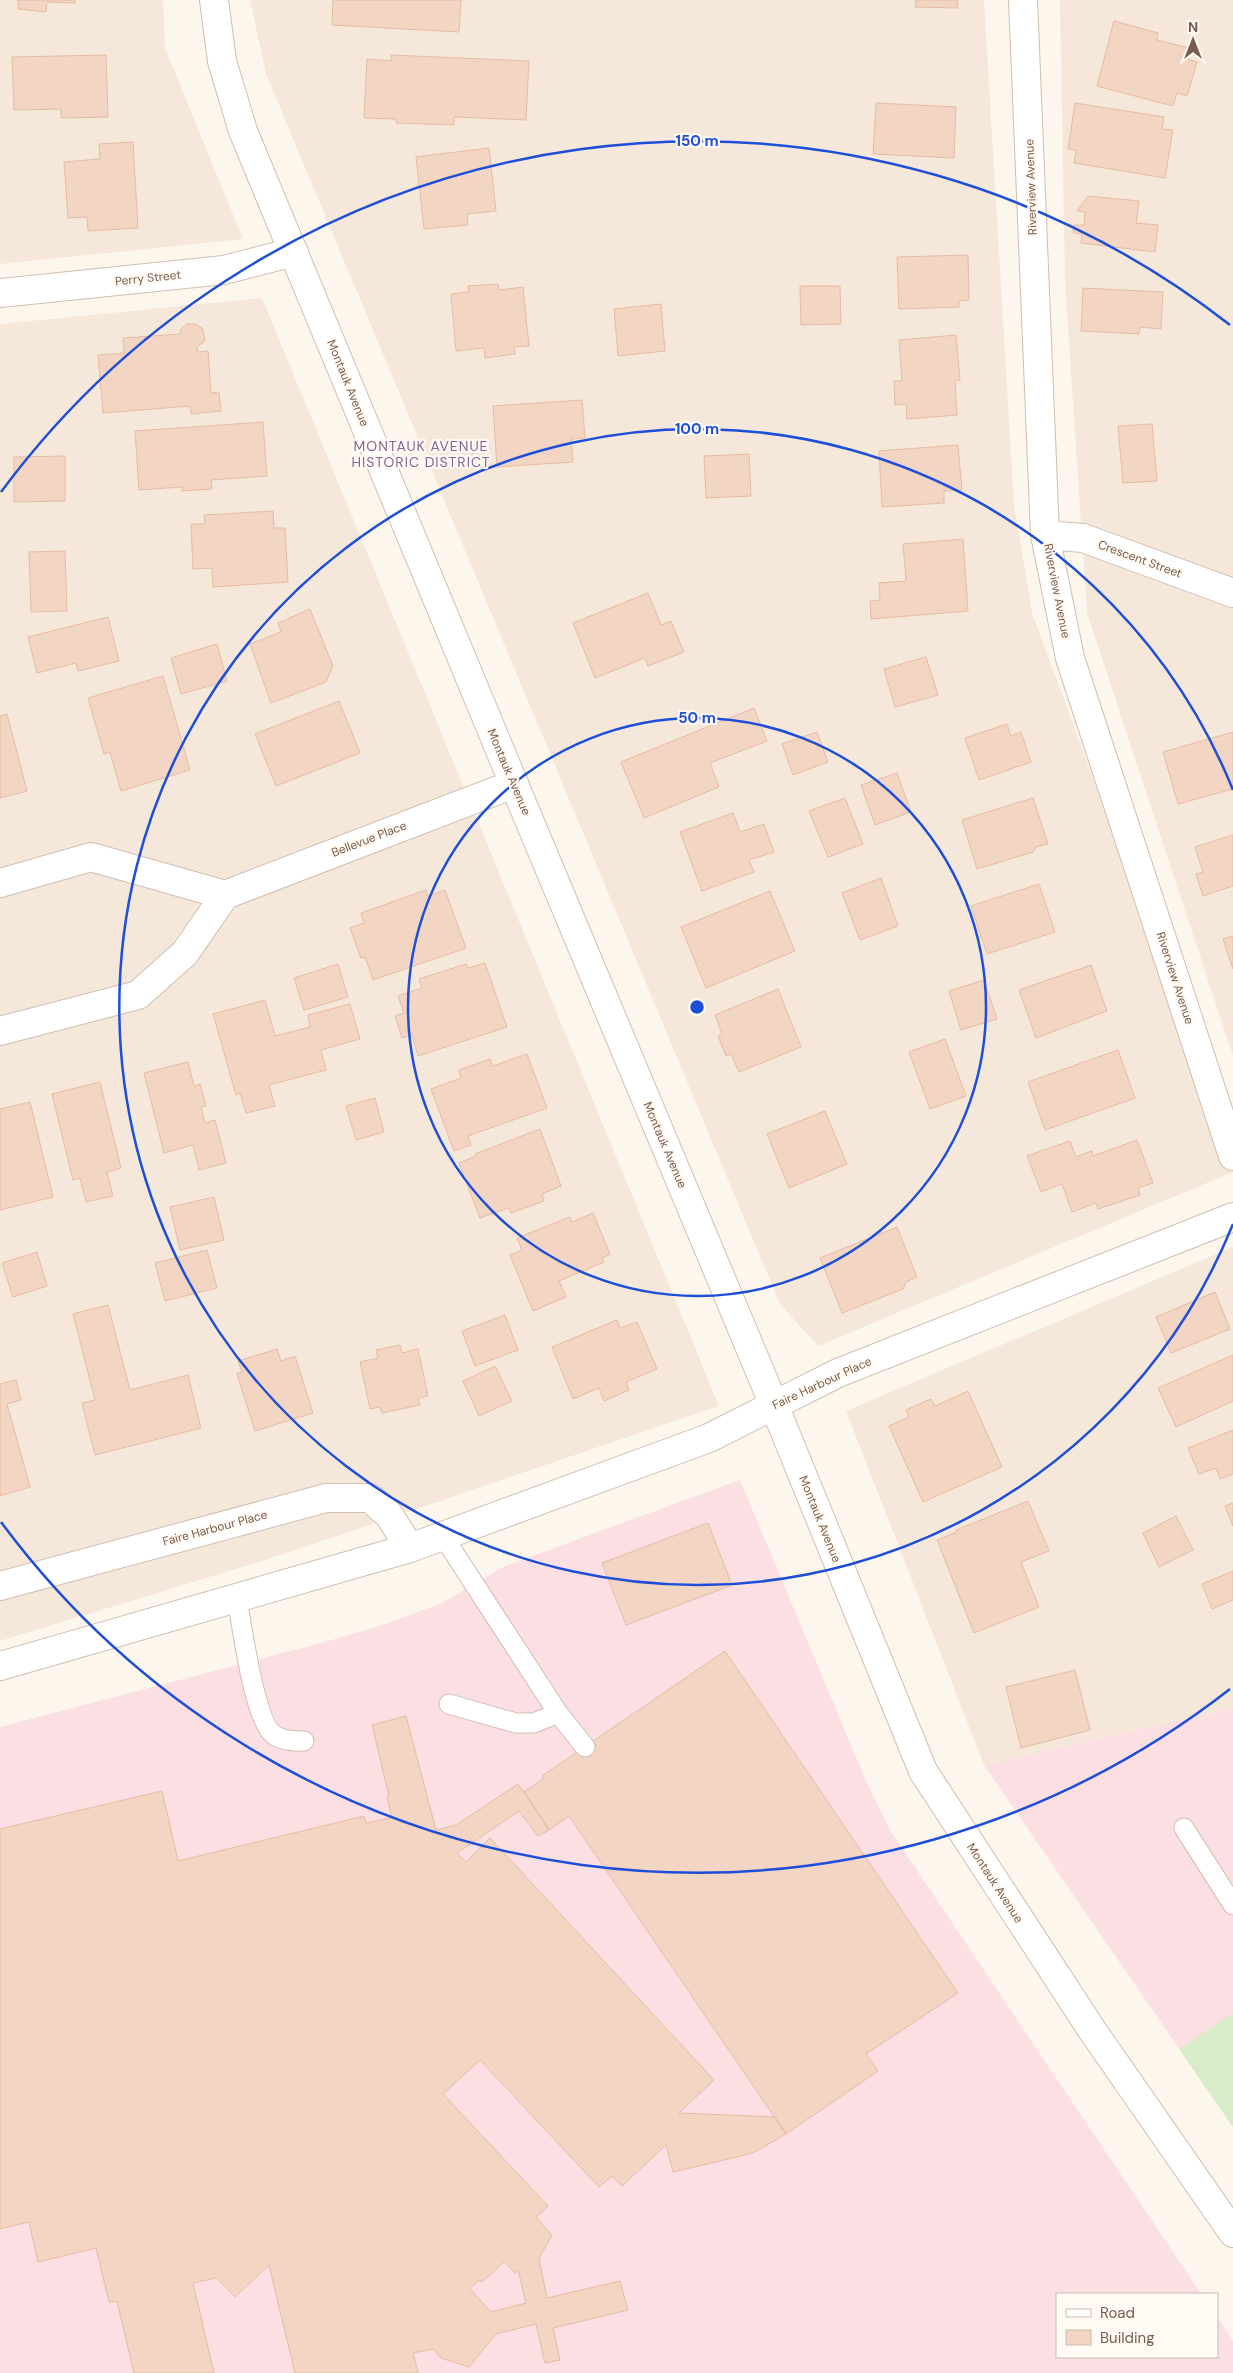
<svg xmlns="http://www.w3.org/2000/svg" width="1233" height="2373" font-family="'DM Sans',sans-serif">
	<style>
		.residential { fill: #f5e8da }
		.medical { fill: #fbdfe3 }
		.green { fill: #d8ecc9 }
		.building { fill: #f3d5c3; stroke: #e6bba3; fill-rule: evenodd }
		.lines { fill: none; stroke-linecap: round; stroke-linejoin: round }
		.service-casing { stroke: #d1beb0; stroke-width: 21 }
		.minor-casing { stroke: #d1beb0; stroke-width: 30 }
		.tertiary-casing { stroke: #d1beb0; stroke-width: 30 }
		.service { stroke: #fff; stroke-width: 19 }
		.minor { stroke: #fff; stroke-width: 28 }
		.tertiary { stroke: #fff; stroke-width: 28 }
		.ring { fill: none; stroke: #1d4ed8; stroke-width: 2.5 }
		.labels { text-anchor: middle; stroke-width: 4.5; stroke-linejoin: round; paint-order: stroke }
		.street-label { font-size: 12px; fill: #7a5c4d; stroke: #fffaf3 }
		.neighbourhood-label { font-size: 14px; letter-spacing: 1px; fill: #846695; stroke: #fffaf3 }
		.centre { fill: #1d4ed8; stroke: #fffaf3; stroke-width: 2.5 }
		.ring-label { font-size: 15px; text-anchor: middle; font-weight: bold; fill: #1d4ed8; stroke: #fffaf3; stroke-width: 4.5; stroke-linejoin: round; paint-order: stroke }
	</style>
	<rect width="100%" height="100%" fill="#fdf6ec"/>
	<path class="residential" d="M0,0H163L165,48L243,239L0,264Z
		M250,0H984L1014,505L1032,613L1233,1157V1172L818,1346L780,1304L266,74Z
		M1060,0H1233V1056L1087,613L1065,282Z
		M262,298L719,1406L281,1555L0,1641V324Z
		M1233,1247V1708L984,1765L846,1411Z"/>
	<path class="medical" d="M740,1480L865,1779L890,1830L1201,2294H1057V2357H1217V2317L1233,2341V2373H0V1727L325,1642L383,1625L442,1603L505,1566Z
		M1233,1708V2127L984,1765Z"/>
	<path class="green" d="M1233,2013V2127L1179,2049Z"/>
	<path class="building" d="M15,0H75V3L47,2L46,12L18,9L19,0Z
		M333,0H461L459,32L332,25Z
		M916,0H957L958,8L915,7Z
		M1114,21L1158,33L1157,40L1189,48L1186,59L1197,62L1187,96L1177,93L1173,106L1097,86Z
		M106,55L108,117L61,118V109L14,110L12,57Z
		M391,55L529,61L526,120L454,117V125L396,123V119L364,118L367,59L391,61Z
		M876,103L956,107L954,158L873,154Z
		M1075,103L1164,117L1162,129L1173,130L1165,178L1074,163L1076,150L1068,149Z
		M133,142L138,228L88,231L87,217L68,218L64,162L100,159L99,144Z
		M489,148L496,211L467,214L468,225L424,229L416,157Z
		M1088,196L1139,201L1136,223L1158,225L1155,252L1081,243L1082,234L1073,233L1074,225H1084L1085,212L1077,211Z
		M968,255L969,300L959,301V307L899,309L897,257Z
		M498,284L499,290L523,287L529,346L514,347L515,354L485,358L484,348L456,351L451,294L469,292L468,286Z
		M800,286H840L841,324L801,325Z
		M1083,288L1163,292L1161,329L1140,327L1139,334L1081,331Z
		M661,304L665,351L618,356L614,309Z
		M187,324H195L203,329L205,341L197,347L198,352L208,351L211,393L219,392L221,411L191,414L190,406L103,413L98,355L124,353L123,338L181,334L180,330Z
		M956,335L960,380L955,381L957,415L907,419L906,404L895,405L894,381H902L899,340Z
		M582,400L585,438L571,439L573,462L497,467L493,406Z
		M263,422L267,476L211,480L212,489L182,491V487L139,490L135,431Z
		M1152,424L1157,481L1123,483L1118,426Z
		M958,445L962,490L944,491V503L882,507L879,451Z
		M749,454L751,496L706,498L704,456Z
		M65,456V501L14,502V457Z
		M273,511L274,528H285L288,582L213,587L212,568L193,569L191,524H205L204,515Z
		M963,539L968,611L871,619L870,601L880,600L879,583L906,581L903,544Z
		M65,551L67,611L31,612L29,552Z
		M648,593L661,625L671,621L684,652L648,666L645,658L595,678L573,623Z
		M310,609L333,666L326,682L271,703L250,644L281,632L278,623Z
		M108,617L119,661L78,671L76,663L37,673L28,637Z
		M217,644L227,681L181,694L171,658Z
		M926,657L938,695L895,707L884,669Z
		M163,676L190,770L121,791L110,752L104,754L88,698Z
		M339,701L360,753L276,786L255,734Z
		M754,708L767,741L710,763L719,787L644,818L621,762Z
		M7,714L27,791L0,798V716Z
		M1007,724L1011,736L1021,732L1031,762L979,780L965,738Z
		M817,732L828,762L793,775L782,744Z
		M1233,732V789L1178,804L1163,752Z
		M897,773L911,812L875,825L861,785Z
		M845,798L863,844L828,857L809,811Z
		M1033,798L1048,844L1036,847L1033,852L977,869L962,820Z
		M733,813L740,832L764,824L774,852L749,860L754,872L702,891L680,832Z
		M1233,835V886L1203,896L1196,874L1203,872L1195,847Z
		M881,878L898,926L860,940L842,893Z
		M1039,884L1055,932L987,954L971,906Z
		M426,890L428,896L445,890L466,948L373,980L365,957L361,958L350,928L364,923L361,913Z
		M770,891L795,951L706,988L681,927Z
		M1233,936V969L1223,939Z
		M485,963L507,1027L418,1056L412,1035L402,1038L395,1016L404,1013L398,996L422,988L419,979L466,964L468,968Z
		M338,964L348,997L304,1010L294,978Z
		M1091,965L1107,1011L1036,1038L1019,990Z
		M984,980L997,1019L961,1030L949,991Z
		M778,989L801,1047L739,1072L731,1054L726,1056L718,1036L722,1034L715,1015Z
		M265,1000L275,1036L310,1027L308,1015L350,1004L360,1039L321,1050L326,1070L269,1085L275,1106L246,1113L240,1093L236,1095L213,1014Z
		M945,1039L966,1096L930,1109L909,1052Z
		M1118,1050L1135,1098L1045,1130L1028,1082Z
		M527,1054L547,1108L468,1136L471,1145L454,1151L431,1089L461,1078L459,1070L490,1059L493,1066Z
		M188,1062L194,1086L200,1084L206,1106L201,1107L205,1123L215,1120L226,1163L199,1170L193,1145L164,1153L144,1073Z
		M100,1082L121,1168L107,1172L113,1196L86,1202L80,1178L73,1180L52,1094Z
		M375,1098L384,1132L356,1140L346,1106Z
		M30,1102L53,1197L0,1210V1109Z
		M825,1111L847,1164L789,1188L767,1134Z
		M540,1129L561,1186L542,1194L544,1201L511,1213L509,1208L480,1218L459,1163L476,1156L475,1154Z
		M1137,1140L1153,1183L1138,1188L1140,1195L1098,1209L1096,1203L1072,1212L1062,1184L1041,1192L1027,1156L1070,1141L1076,1157L1092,1151L1093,1156Z
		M214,1197L224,1240L180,1250L170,1207Z
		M593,1213L610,1254L602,1258L604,1262L559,1281L566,1297L533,1311L510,1255L522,1250L517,1238L570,1217L572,1222Z
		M897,1227L917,1277L906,1282L903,1289L842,1313L820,1258Z
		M207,1250L217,1288L165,1301L155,1263Z
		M37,1252L47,1286L13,1297L2,1263Z
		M1215,1292L1230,1329L1171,1353L1156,1317Z
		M108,1305L130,1390L188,1375L201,1428L95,1455L82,1403L95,1400L73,1314Z
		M505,1315L518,1350L475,1366L462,1331Z
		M617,1320L620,1328L637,1322L657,1369L626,1382L629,1390L604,1401L599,1388L573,1399L552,1347Z
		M400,1345L402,1353L418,1349L428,1396L418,1398L420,1405L382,1413L380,1407L370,1409L360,1362L378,1358L376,1350Z
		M277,1349L281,1361L295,1356L313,1413L255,1431L237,1374L242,1372L238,1361Z
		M1233,1355V1401L1176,1427L1158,1388Z
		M495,1366L512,1401L479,1416L463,1381Z
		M16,1380L21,1400L7,1404L30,1487L0,1496V1384Z
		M968,1391L1002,1467L923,1502L889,1426L909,1417L906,1410L931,1399L935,1406Z
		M1233,1430V1474L1220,1479L1216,1468L1199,1474L1188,1448Z
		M1028,1501L1049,1551L1021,1562L1039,1607L974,1633L937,1540L957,1532L956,1530Z
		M1233,1503V1526L1225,1506Z
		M1176,1516L1193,1550L1159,1567L1143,1533Z
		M708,1523L732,1585L626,1625L602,1563Z
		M1233,1571V1600L1212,1609L1202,1584Z
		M725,1651L958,1993L866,2054L878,2071L786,2134L569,1816L549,1830L524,1792L544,1778L542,1776Z
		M1075,1670L1090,1730L1021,1748L1006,1687Z
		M406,1716L436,1830L456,1825L518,1784L524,1792L549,1830L538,1836L519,1811L457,1853L466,1862L490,1838L714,2080L679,2113L775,2117L786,2134L753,2153L673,2172L666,2145L622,2186L612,2176L599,2187L480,2060L443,2094L548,2206L536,2217L552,2235L539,2258L547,2298L620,2281L628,2310L553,2328L560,2360L545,2363L536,2324L496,2334L469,2367L441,2358L433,2349L413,2353L418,2373H295L269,2265L235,2297L216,2278L193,2283L214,2373H134L117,2301L109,2302L96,2248L38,2262L29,2222L0,2229V1829L162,1791L178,1861L364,1816L366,1823L392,1818L387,1797L389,1796L372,1725ZM504,2262L515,2273L518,2270L526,2303L491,2312L470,2289L479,2280L482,2282Z"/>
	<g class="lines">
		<defs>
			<path id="service" d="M443,1536L558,1713L585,1747
				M237,1599C242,1625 254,1721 274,1735C283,1741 294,1741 304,1741
				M449,1704L516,1723H534L558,1713
				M1184,1828L1233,1905"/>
			<path id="minor" d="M1023,0L1045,535L1070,658L1233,1156
				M0,293L224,270L294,252
				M1045,535L1083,538L1233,593
				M0,883L91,857L225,895
				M0,1031L138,995L185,953L225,895L514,784
				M0,1586L326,1498H370L389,1515L410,1548
				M0,1666L410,1548L709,1438L838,1373L1233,1217"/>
			<path id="tertiary" d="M214,0L222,61L243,131L514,784L774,1405L923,1771L1092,2030L1233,2233"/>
		</defs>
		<use href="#service" class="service-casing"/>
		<use href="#minor" class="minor-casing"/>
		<use href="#tertiary" class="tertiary-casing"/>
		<use href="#service" class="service"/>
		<use href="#minor" class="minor"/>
		<use href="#tertiary" class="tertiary"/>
	</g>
	<g class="ring">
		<circle cx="697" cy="1007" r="289"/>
		<path d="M1233 1224A578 578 0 1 1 1233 790"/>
		<path d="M1230 1689A866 866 0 0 1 1 1522M1 492A866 866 0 0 1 1230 325"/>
	</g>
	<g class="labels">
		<g class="street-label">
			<text transform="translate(1031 187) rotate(-92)" y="4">Riverview Avenue</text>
			<text transform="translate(148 278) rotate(-6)" y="4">Perry Street</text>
			<text transform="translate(348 383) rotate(68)" y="4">Montauk Avenue</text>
			<text transform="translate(1140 559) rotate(20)" y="4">Crescent Street</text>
			<text transform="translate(1057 591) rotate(79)" y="4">Riverview Avenue</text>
			<text transform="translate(509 772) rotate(67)" y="4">Montauk Avenue</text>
			<text transform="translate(369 839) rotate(-21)" y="4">Bellevue Place</text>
			<text transform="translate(1175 978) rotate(72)" y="4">Riverview Avenue</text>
			<text transform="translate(665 1145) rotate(67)" y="4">Montauk Avenue</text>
			<text transform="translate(822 1383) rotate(-25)" y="4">Faire Harbour Place</text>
			<text transform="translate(820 1519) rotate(68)" y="4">Montauk Avenue</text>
			<text transform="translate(215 1528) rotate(-15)" y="4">Faire Harbour Place</text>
			<text transform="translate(995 1883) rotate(57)" y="4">Montauk Avenue</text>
		</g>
		<g class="neighbourhood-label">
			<text x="421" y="451">MONTAUK AVENUE<tspan x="421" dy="16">HISTORIC DISTRICT</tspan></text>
		</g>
	</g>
	<circle cx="697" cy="1007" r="8" class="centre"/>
	<g class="ring-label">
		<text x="697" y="146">150 m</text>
		<text x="697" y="434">100 m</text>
		<text x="697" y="723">50 m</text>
	</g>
	<rect x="1056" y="2293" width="162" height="65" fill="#fffaf3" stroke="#cabbb1"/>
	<rect x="1066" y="2309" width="25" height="8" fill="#ffffff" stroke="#cabbb1"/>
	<text x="1100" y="2318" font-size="15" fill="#7a5c4d">Road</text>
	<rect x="1066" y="2330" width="25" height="15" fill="#f3d5c3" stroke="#cabbb1"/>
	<text x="1100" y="2343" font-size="15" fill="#7a5c4d">Building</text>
	<g transform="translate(1193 40)" stroke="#fffaf3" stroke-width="4" paint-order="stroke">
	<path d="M0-4L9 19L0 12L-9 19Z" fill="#7a5c4d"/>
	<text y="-8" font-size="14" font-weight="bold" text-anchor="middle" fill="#7a5c4d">N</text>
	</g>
</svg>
